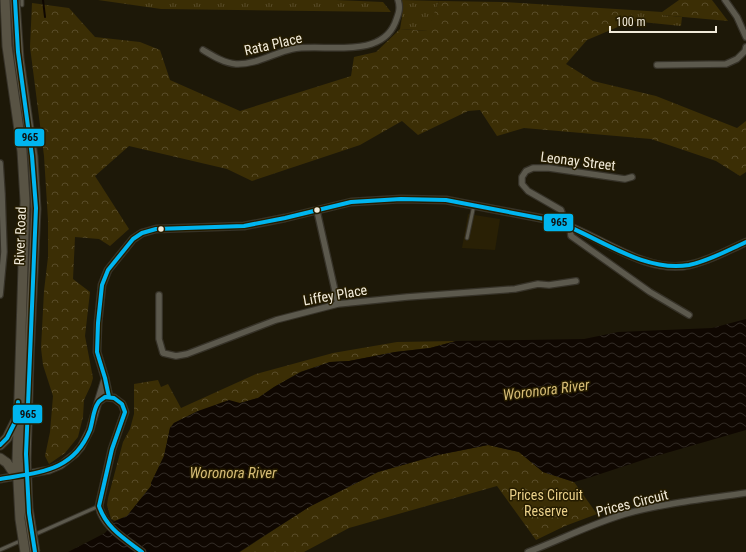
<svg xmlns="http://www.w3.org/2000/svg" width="746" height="552" font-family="'Roboto Condensed',sans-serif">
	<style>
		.built { fill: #292005 }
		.grass { fill: url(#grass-tufts) }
		.forest { fill: url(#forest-crowns) }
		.water { fill: url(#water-waves) }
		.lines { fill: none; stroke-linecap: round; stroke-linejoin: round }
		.stream { stroke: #0f0701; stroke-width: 2 }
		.service-casing { stroke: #363228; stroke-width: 5 }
		.minor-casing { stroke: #363228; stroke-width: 8 }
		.tertiary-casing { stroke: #363228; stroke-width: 9 }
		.primary-casing { stroke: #363228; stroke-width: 11 }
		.service { stroke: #5c594d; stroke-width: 3 }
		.minor { stroke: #5c594d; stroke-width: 5.5 }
		.tertiary { stroke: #5c594d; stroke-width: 7 }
		.primary { stroke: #585344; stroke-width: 9 }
		.primary-bridge-casing { stroke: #363228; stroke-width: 11; stroke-linecap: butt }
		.primary-bridge { stroke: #585344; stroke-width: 9 }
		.bus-1-casing { stroke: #251c00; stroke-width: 7 }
		.bus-1 { stroke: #00b5ef; stroke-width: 4 }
		.bus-dot { fill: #f1ead9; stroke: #251c00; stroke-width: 1.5 }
		.labels { text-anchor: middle; stroke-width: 3; stroke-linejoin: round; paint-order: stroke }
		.street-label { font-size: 14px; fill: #f1ead9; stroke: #251c00 }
		.park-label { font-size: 14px; fill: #ead089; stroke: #251c00 }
		.water-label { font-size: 15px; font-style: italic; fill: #d6bc75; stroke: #251c00 }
		.line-badge { stroke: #251c00; stroke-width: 1.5 }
		.pale-badge-label { font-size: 11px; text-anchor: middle; font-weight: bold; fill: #111 }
	</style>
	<defs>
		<pattern id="grass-tufts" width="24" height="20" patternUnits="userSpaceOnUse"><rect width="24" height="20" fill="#3b2e05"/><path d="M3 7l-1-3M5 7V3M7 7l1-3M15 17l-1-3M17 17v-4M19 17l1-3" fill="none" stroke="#584c29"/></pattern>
		<pattern id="forest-crowns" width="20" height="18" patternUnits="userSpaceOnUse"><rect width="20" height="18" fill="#3b2e05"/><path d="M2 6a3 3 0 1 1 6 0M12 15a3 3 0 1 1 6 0" fill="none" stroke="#584c29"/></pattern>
		<pattern id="water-waves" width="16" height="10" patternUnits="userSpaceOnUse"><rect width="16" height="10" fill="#0f0701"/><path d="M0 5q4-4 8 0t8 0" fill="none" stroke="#322b25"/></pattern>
	</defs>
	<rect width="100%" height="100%" fill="#1d1808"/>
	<path class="built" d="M468,214L500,219L495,250L462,248Z"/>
	<path class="grass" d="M98,0H336L383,2L391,12L161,9Z
		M402,0L439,1L428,31L400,29L402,17Z
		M632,10L662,12V15L682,17L681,26L632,21Z"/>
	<path class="forest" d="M679,0H712L728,21L661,15L662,12Z
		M439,1L502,2L632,10V21L587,40L566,64L593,81L656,96L737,128L746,121V172L740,176L716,161L651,139L524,128L497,136L480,110L468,111L418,135L402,121L360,145L252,181L227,169L129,146L95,176L129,229L110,246L99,239L75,237L73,279L90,292L85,336L93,378L91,385L84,400L83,417L78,437L65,453L49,464L45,456L50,432L53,396L43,365L41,348L44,291L48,257V220L44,156L30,47L32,3L69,8L95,37L140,42L160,50L170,80L240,111L351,76L354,57L376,52L400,29L427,31Z
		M456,341L430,348L395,352L349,361L330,362L300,372L274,387L258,398L240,403L198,411L174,423L170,428L164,456L151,483V486L127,516L115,521L111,519L107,505L108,498L123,442L130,429L134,414V384L158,380L161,387L168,384L181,408L256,374L333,353L397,342Z
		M488,445L519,452L543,472L574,482L597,514L565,526L536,540L497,486L349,528L304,552H240L309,507L378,472L438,455Z"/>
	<path class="water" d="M746,319V430L649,458L588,478L574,482L543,472L519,452L488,445L438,455L378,472L309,507L239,552H68L105,533L115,521L127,516L151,486V483L164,456L170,428L174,423L198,411L229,400L240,403L258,398L274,387L301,372L330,362L349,361L395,352L430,348L456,341L584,339L618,332L712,328Z"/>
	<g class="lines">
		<path class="stream" d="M43,0L45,17"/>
		<defs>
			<path id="service" d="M22,5V0
				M467,238L474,205
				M0,550L99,506"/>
			<path id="minor" d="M725,0L737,17L746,37
				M203,50C213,56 224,63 236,64C255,65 274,53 292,49C322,43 380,60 395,23C398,15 401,9 398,0
				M657,65L726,64L737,59L745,51L746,47
				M0,163L2,194L4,252L0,295
				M317,211L338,304
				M562,223L563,216L561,210L528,191L522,184V177L526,171L533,168H549L618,178L625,179L632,177
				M570,227L571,236L650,292L689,315
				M159,295V339L163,353L176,356L187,354L276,320L338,304L407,297L515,289L538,284L549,285L576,281
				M528,552C560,540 591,524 625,514C664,503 706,499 746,493"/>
			<path id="tertiary" d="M109,397L105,378L97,352L98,323L102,285L108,270L133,239L142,233L156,229L244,226L285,218L351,202L401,199L446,200L555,221C596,233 645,275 689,265C709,261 728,250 746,242
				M98,402L105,379
				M0,479L49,470L61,465L75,454L81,447L90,430L98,402L105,397L114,398L122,404L125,412L112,449L99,506C103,527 126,539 142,552"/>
			<path id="primary" d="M5,0L7,46L22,151L25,201L17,462
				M15,0L19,59L33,157L36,209L29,359L26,461
				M0,445L7,438L16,420
				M0,458L7,463"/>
		</defs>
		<use href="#service" class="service-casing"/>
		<use href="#minor" class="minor-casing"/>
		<use href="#tertiary" class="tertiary-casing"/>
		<use href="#primary" class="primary-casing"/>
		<use href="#service" class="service"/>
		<use href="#minor" class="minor"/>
		<use href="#tertiary" class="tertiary"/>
		<use href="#primary" class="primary"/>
		<defs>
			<path id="primary-bridge" d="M26,461L28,508L35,552
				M17,462L20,519L25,552
				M7,463L17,478"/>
		</defs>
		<use href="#primary-bridge" class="primary-bridge-casing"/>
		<use href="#primary-bridge" class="primary-bridge"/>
		<defs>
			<path id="bus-1" d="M15,0L18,52L32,156L36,208L26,454L29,513L35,552
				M109,397L105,378L97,352L98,323L102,285L108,270L133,239L142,233L156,229L244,226L285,218L351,202L401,199L446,200L555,221C597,236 643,273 689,265C709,261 728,250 746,242
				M0,445L7,438L18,416V402
				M0,479C39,472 73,472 90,430C93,421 93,410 98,403C99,400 103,399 105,397L114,398L122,404L125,412L112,449L99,506C106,528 125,539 142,552"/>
		</defs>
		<use href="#bus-1" class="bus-1-casing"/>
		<use href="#bus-1" class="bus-1"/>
	</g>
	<g class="bus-dot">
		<circle cx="317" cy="210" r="3.5"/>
		<circle cx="161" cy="229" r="3.5"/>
	</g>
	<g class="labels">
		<g class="street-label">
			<text transform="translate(273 44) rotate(-13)" y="5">Rata Place</text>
			<text transform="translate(578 161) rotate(7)" y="5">Leonay Street</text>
			<text transform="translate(20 236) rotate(-88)" y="5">River Road</text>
			<text transform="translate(335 295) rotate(-10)" y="5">Liffey Place</text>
			<text transform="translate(632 503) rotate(-14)" y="5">Prices Circuit</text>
		</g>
		<g class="park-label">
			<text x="546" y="500">Prices Circuit<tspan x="546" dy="16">Reserve</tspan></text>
		</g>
		<g class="water-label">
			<text transform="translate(546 390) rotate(-7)" y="5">Woronora River</text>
			<text x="233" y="478">Woronora River</text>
		</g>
	</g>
	<g class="line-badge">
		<rect x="14" y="128" width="31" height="19" rx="4" fill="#00b5ef"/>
		<rect x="543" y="213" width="31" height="19" rx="4" fill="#00b5ef"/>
		<rect x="12" y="404" width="31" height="20" rx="4" fill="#00b5ef"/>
	</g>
	<g class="pale-badge-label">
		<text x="30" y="141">965</text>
		<text x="559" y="226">965</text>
		<text x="28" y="418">965</text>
	</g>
	<path d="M610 26v6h106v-6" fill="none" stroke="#f1ead9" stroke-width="2"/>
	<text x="616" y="26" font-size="12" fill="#f1ead9" stroke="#251c00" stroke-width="3" paint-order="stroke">100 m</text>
</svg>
